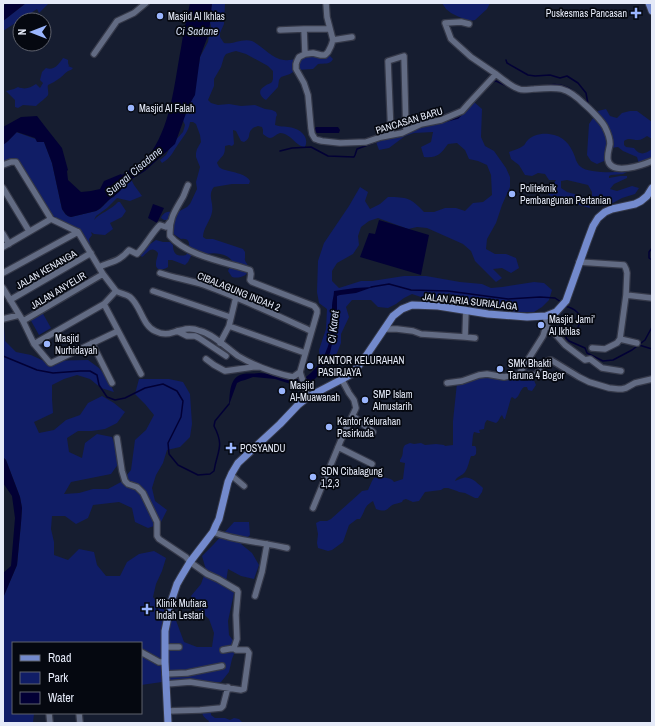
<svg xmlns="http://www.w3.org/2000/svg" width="655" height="726" font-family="'Archivo Narrow',sans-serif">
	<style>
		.green { fill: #101d66 }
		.water { fill: #020035 }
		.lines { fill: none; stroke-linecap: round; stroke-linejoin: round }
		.stream { stroke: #020035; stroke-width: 1.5 }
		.minor-casing { stroke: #353949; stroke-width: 8 }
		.major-casing { stroke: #353949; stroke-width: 9 }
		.minor { stroke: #626b83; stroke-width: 5.5 }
		.major { stroke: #738acd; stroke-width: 7 }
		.poi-dot { fill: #9ab5fd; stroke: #050810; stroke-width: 1.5 }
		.labels { text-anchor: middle; stroke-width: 3.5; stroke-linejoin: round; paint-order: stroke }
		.poi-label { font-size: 10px; fill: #e5eaf8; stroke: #050810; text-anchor: start }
		.street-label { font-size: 10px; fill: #e5eaf8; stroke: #050810 }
		.water-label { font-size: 11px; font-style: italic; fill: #d1daf0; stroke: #050810 }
	</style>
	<rect width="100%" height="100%" fill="#161d30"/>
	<path class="green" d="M26,3H49L39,13L37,9L3,31V21Z
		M212,3H225L224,24L220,33V37L224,43C232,45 242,38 252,41C261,45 272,59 284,60C292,61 298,58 305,56C309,55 325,56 330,56L333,59C330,65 324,63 318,64L313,69L296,70L290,74L281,77L279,80L278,87L266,100C260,97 257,90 265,86C267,84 270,84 272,82L273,79V71L268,66L246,54L236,51L232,52L226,54L224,57L221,67L214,79V86L208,100L211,103L218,105L229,104L241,106L255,105L265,109L272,110L276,112L277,115L276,117L275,125C280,127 283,126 288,127C299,128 310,136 305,147C295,146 292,134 280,133C272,136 272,142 263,134V130L262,127L258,126C256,127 254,127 252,129C247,133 252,138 244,142L241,141L236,131L233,130L234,144L232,146L229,145L225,146C225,157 222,155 217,163L219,167L222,169C230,172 246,173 250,181L249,184H232L214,187C207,195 214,203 212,212C211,220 203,228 203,237L206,239H213L243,249L245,252C245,254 245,256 245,258C244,262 248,263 248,267C250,276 239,279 232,277L228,271L232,261C228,254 215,252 207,254C206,255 205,255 204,256C200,257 195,255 191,256L188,262L185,265L172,260H168V267C164,270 155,272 156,263C156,260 158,256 158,253C151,245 148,253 142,257L139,254L143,249L156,240L163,242H170L173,245C173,254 177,257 186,255C190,249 192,237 181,239L172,233L171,220H164L161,218C164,211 170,211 176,213L187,207L190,204L197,189L196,182L200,167L196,157V153L197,149L201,142L200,135L196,124L193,122H190C189,131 182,138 177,146C172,153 171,158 162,163L160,160L166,155L172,144L183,132L185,125L182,118L199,64L200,57L208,42L210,30L211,26L209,19Z
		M442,3H490L487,9L475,20L469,21L457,16L451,13L446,9Z
		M63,58L66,59L68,60V63L69,66H68L73,68L71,70C66,71 64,75 60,78C56,81 52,83 48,85C47,88 49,92 48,95C47,97 39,103 36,106L23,105L18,108L15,107V100L6,91L14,89L18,87C25,90 30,88 36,84L40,88L43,83L40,80L42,72L46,68C54,71 59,64 63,58Z
		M474,102L482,109L481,137L485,146L494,151L506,168L510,177V187L502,205L496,223L487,239L486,249L495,254H506L516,258L519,268L511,273L502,268L493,269L502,278L496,282L475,261L471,251L463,244L427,228L417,227L408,229L378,218L369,221L361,227L358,236L359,245L353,254L337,263L332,271V281L339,288L361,281H372L404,276H426L460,282L482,284L491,288L502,287L534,282L544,283L552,290L549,300L542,307L534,312H514L504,308L495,309L475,307L465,304L449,293L442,299L433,301L412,294L404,298L396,304L388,308L378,307L371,300H352L346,307L349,317L341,334V343L337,353L330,360H320L319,350L326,329L327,309L319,303L317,292L318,261L324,243L349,206L360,187L368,192L365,201L370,209L380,204L388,197C407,197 411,198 424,212H434L445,208H456L465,211L473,203L483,202L492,195L491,175L487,165L478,161L469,159L465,150L457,143L448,144C440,155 437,158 424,157L421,147L431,142L433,132L414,133L405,136L389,148L379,150L375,139L456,116Z
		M606,109L610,116L617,118L622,113L630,111H637L652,122V139L647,136C644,138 641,140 638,140C632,140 629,137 624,141V145L626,147L634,148C640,156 645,154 652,149V159L623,174L611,175L609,176V178L620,176H627V178L614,184L610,189L617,191L632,186L639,188L635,194L622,198L611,204L604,206L597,204L592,199V192L588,185L567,180L561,181V188L567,192L582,196L588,201L590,208L554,198L548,194L544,188L552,186L556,180H549L545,174L538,173L532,176L525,175L519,165L511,159L509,152C513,150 519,149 523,146C525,145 525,143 527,141C532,135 541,133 549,134C564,136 570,144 575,157C576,161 578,165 581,167C587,173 617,173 626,171C631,170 635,167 639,164L637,157L623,151L618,147L611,148L604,161L597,164L591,161L587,155L589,124L598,111Z
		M16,132L44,142L52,163L62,209C65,214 66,216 71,217L96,211L100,209L111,198L114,197L121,186L131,179L134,185L142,196L130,201L117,198L107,208L96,216L94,220C100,213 111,210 118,202H120L126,211L122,217L110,223L113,229L105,235L94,234L91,232L92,235L89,239L90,244L78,232L51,219L16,162L3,165V145L8,141Z
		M42,312L51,328L39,335L30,319Z
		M3,325L4,327L5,341L16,352L31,355L44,361L88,360L99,368L108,379L114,392L101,388L90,379L77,375L64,379L52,385V399L53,413L34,422L39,433L54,430L66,420L80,415L88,403L102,396L114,403L125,412L117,423L105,429L92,431H78L67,438L69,452L82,458L85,443L97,434L112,437L117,450L119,463L111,474L71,482L64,494L79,493L93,489H108L121,482L131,470L135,440L146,430L154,415L145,404L135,394L139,379H169L183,382L190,394L192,424L190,437L180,447L167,450L163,463L156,475L152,488L155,501L167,510L160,524L148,528L135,522L132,508L119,502L93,505L88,518L76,524L65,516H52L51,529L54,542V555L68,560L79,549L94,552L97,565L106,576H120L127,562L139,554L154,551L166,558L162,571L156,584L153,597L161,608L174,615L184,642L197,647H212L214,633L209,619L198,609L191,596L201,584L206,570L202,556L213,545L234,522H249L250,535L241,544L252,553L259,565L254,579L241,576L228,569L226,582L234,593L228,621L229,635L237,646L232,659L229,672L221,682H162L141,685V643H13V713H34L33,723H3V598L17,565L21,523L22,508L20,497L6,460L3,457Z
		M487,377L507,380L517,377V380H526L525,378L526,377L533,378L536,385L532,391L528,390L527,387H524C519,391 520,396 515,399L512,397L511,398L505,419H504L502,415C499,418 500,420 496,423L487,420L485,423L484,429L479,430L480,433H478L474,432L473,435L472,445V446H475C477,448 476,451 476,454L474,456H471C469,461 468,468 465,472C462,476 457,476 455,481C464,478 465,475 475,481C478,484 480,485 483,488L482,492L478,498H475L465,493L459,492L457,491L448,488H444L441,490L425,492L419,501L413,502L406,499L403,500L402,502C400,503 398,503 395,504C387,506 389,514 376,509L373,501C363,507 366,510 360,519H357L349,525L343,542L332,550L328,551L318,548L317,543L318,534L316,523L320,521H327L331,519L360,493L362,491L368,490L372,481L374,478C381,477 391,477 394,482L403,479L405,463L400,462V460C405,453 401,450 405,445L410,443L414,444L421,443L425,445L436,444L444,445L445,446L453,445V421L457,383H468L478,378Z
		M211,710V715L215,718H225L230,720L234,718L239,719L242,722V723H208L209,721C205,718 202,716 202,711Z"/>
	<path class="water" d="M7,3H26L3,21V6Z
		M190,3H212L209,33L200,57L195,95L189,105L175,144L145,171L121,186L120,189L121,190C117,194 114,196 110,199C105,203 102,208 96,211L71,217C66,216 65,213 62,209L52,163L44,142H37L35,138L17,132L8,141L3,145V127L21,117L37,116L47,129L62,148L68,170L67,171L68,180L81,192L91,191L100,189L104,181L121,174L122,175C128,170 142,163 147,158C171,128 174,85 181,48C183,33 187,18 190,3Z
		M316,127H338L340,130L339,133H317L314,130Z
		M153,204L164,208L157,223L148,218Z
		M379,220L429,235L421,275L360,257L369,233L375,234Z
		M373,287L356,293L340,295L337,296V321L330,353C322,364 322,378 308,383L306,377C322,365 331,346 332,325C333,319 332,313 332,306C332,301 334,296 334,291L355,288Z
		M259,373L273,374L291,380L300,379L302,384L300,386H297L275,379L253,377L245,380L241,381L237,383L229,405C230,394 229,377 243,374C248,373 254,374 259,373Z
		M3,457L6,460L20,497L22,508L21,523L17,565L3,598V573L11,566L15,518L12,496L3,483Z"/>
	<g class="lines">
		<path class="stream" d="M506,60L507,63L528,75L535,76L550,75L560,78L567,76L578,83L586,93L588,104
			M492,82L496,81L509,87
			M549,85C560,83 571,88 579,96
			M443,122L458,118L468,108
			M389,138L401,136
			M280,151L292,148L311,147L328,156L354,157L355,155L357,149L384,139
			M652,248L649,252V258L652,260
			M371,287L389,284L411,290L448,291L508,299L540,297L555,298L561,302
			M565,306C569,307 574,309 577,312C584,318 578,330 572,335L567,334L566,338L569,341L585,348L587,353L603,361L613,360L632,350L645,340L652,327
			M639,345L652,349
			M3,356L37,370L53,373L80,371H90L97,375L99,385L107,397L115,400L125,398L145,388L163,384L177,391L183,401L181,417L168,443L169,454L178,465L198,475L210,474L214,471C217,451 225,447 214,426L215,421L229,404"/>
		<defs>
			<path id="minor" d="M326,3L327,17L333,40L331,46L328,52L325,55H321L313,53L305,54L299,57L297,61L296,64V69L304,83L308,95L311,128L312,134L315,139L318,140L322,141L340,143L366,142L381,137L402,133L421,124L441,120L462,111L469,103L496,74C501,78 512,87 519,89C523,91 530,89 534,89C558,87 566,86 584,104C589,108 602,121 605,127C607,131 610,139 610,144C609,150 607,154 608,160C611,176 643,165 652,161
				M469,24L461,22L445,23L451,39L471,57L496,74
				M304,29L305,54
				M280,30L304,29H330
				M333,40L352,37
				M94,54L117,21L134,13L146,3
				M391,135L388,61L404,56L406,131
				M3,165L11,162H16L51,219L78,232L103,274L116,291C121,294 126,294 130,297C141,306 142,325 155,331C167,337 171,332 182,330C188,328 195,329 200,331C213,334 227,348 238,356C255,366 274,373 293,377L300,372L308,397
				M188,185C186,189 185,193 183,197C175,211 169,218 170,236C187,256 225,262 250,270L251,274L250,280L252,282L314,306L317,310V313L300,372
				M3,188L29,231
				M3,234L9,244
				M3,247L51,219
				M579,262L624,265L626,269L627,273L626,295L620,339L617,343L605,349L592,348
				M99,267C112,261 119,262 129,250L137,254C146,245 151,234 160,225L166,227L170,222
				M3,273L78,232
				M160,273C174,278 190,280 204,285C240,298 276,315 311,331
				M3,288L23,321L34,344L50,363H51L118,331
				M153,291L230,317
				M626,295L652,298
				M10,300L91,253
				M104,304L141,374
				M3,319L19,315
				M23,321L103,274
				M229,326L305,353
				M546,326L549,327L565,345L585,360L590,359L602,368L621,371
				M384,329H397L413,331L421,334L465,337L466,310
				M177,331L187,336H195L199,338L226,356
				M465,337L475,338
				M620,339L637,343
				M92,343L112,383
				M220,343L229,326L236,297
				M34,344L104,304L116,291
				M206,359L214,365L225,371L253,367H260
				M519,374L543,336L546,326V316
				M447,383L462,381L479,375L487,374L504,377L519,374L536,375C541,369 543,361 551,360L579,377L589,382L609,388L618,389H622L626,388L635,383L652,379
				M353,416L373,432
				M117,438L122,471L125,481L128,484L137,487L143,493L157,522V536L159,539L186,557L190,562L207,574L218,579L237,590L238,592L236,615L237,639L234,648L236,650H247L249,653L244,689L241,690L190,682L166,684
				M338,447L372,464
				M231,475L244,486
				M313,508L341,440L356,408L354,400L349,393L342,380
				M213,532C236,541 262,542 287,548
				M255,596L262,572L267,544
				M165,647H179
				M223,650L234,648
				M141,652L159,662H165
				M165,674L187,673L222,666
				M167,711L200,710L221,708L223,706L228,687
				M49,713L50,723
				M79,713L80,723"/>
			<path id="major" d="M649,3L652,11
				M168,723L165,662V631L171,602L177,584L181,577L190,562L213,532L216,525L219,519L228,482L232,473L238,463L280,424L298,405L308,397L352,374L366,356L393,316L402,309L412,305L438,306L488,314L527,317L546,316L556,312L566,301L587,242L593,226L598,218L605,212L612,209L635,204L641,201L647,196L652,188"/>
		</defs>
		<use href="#minor" class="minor-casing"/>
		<use href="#major" class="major-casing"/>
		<use href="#minor" class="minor"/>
		<use href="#major" class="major"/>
	</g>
	<g class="poi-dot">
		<path d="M634 7h4v4h4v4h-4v4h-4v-4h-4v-4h4z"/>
		<circle cx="160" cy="16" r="4"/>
		<circle cx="131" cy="108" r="4"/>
		<circle cx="512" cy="194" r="4"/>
		<circle cx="541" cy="325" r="4"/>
		<circle cx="47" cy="344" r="4"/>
		<circle cx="310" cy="366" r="4"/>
		<circle cx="500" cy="369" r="4"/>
		<circle cx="282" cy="391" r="4"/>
		<circle cx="365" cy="400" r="4"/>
		<circle cx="329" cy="427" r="4"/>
		<path d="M229 442h4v4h4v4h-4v4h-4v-4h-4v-4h4z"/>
		<circle cx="313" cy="477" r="4"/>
		<path d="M145 603h4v4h4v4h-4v4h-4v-4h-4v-4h4z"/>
	</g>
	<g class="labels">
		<g class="poi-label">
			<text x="627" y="17" text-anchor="end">Puskesmas Pancasan</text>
			<text x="168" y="20">Masjid Al Ikhlas</text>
			<text x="139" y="112">Masjid Al Falah</text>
			<text x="520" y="192">Politeknik<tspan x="520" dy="12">Pembangunan Pertanian</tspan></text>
			<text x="549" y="323">Masjid Jami'<tspan x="549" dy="12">Al Ikhlas</tspan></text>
			<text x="55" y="342">Masjid<tspan x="55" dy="12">Nurhidayah</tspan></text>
			<text x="318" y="364">KANTOR KELURAHAN<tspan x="318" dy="12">PASIRJAYA</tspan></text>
			<text x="508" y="367">SMK Bhakti<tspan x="508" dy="12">Taruna 4 Bogor</tspan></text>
			<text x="290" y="389">Masjid<tspan x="290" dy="12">Al-Muawanah</tspan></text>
			<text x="373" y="398">SMP Islam<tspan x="373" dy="12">Almustarih</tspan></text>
			<text x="337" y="425">Kantor Kelurahan<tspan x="337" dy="12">Pasirkuda</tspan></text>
			<text x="240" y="452">POSYANDU</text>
			<text x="321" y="475">SDN Cibalagung<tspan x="321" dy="12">1,2,3</tspan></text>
			<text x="156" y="607">Klinik Mutiara<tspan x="156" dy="12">Indah Lestari</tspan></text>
		</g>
		<g class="street-label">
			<text transform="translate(409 120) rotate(-17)" y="4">PANCASAN BARU</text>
			<text transform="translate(46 269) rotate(-30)" y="4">JALAN KENANGA</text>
			<text transform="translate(58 290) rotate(-31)" y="4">JALAN ANYELIR</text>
			<text transform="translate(239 291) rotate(22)" y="4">CIBALAGUNG INDAH 2</text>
			<text transform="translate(470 301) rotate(6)" y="4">JALAN ARIA SURIALAGA</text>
		</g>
		<g class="water-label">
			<text x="197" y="35">Ci Sadane</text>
			<text transform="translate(134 171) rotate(-40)" y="4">Sungai Cisadane</text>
			<text transform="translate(333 327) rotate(-84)" y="4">Ci Karet</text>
		</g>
	</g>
	<rect width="655" height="726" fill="none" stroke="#e5eaf8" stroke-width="8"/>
	<rect x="12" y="642" width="130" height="72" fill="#050810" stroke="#5f626d"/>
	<rect x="20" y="655" width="20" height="6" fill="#738acd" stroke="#5f626d"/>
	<text x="48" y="662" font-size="12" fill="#e5eaf8">Road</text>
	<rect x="20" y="672" width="20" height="12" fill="#101d66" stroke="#5f626d"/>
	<text x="48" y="682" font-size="12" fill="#e5eaf8">Park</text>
	<rect x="20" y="692" width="20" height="12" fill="#020035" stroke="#5f626d"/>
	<text x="48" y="702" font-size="12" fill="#e5eaf8">Water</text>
	<g transform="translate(32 32) rotate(270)"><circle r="19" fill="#050810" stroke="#5f626d"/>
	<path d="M0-3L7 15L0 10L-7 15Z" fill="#9ab5fd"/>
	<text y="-6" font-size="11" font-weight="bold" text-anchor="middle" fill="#e5eaf8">N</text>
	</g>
</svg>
